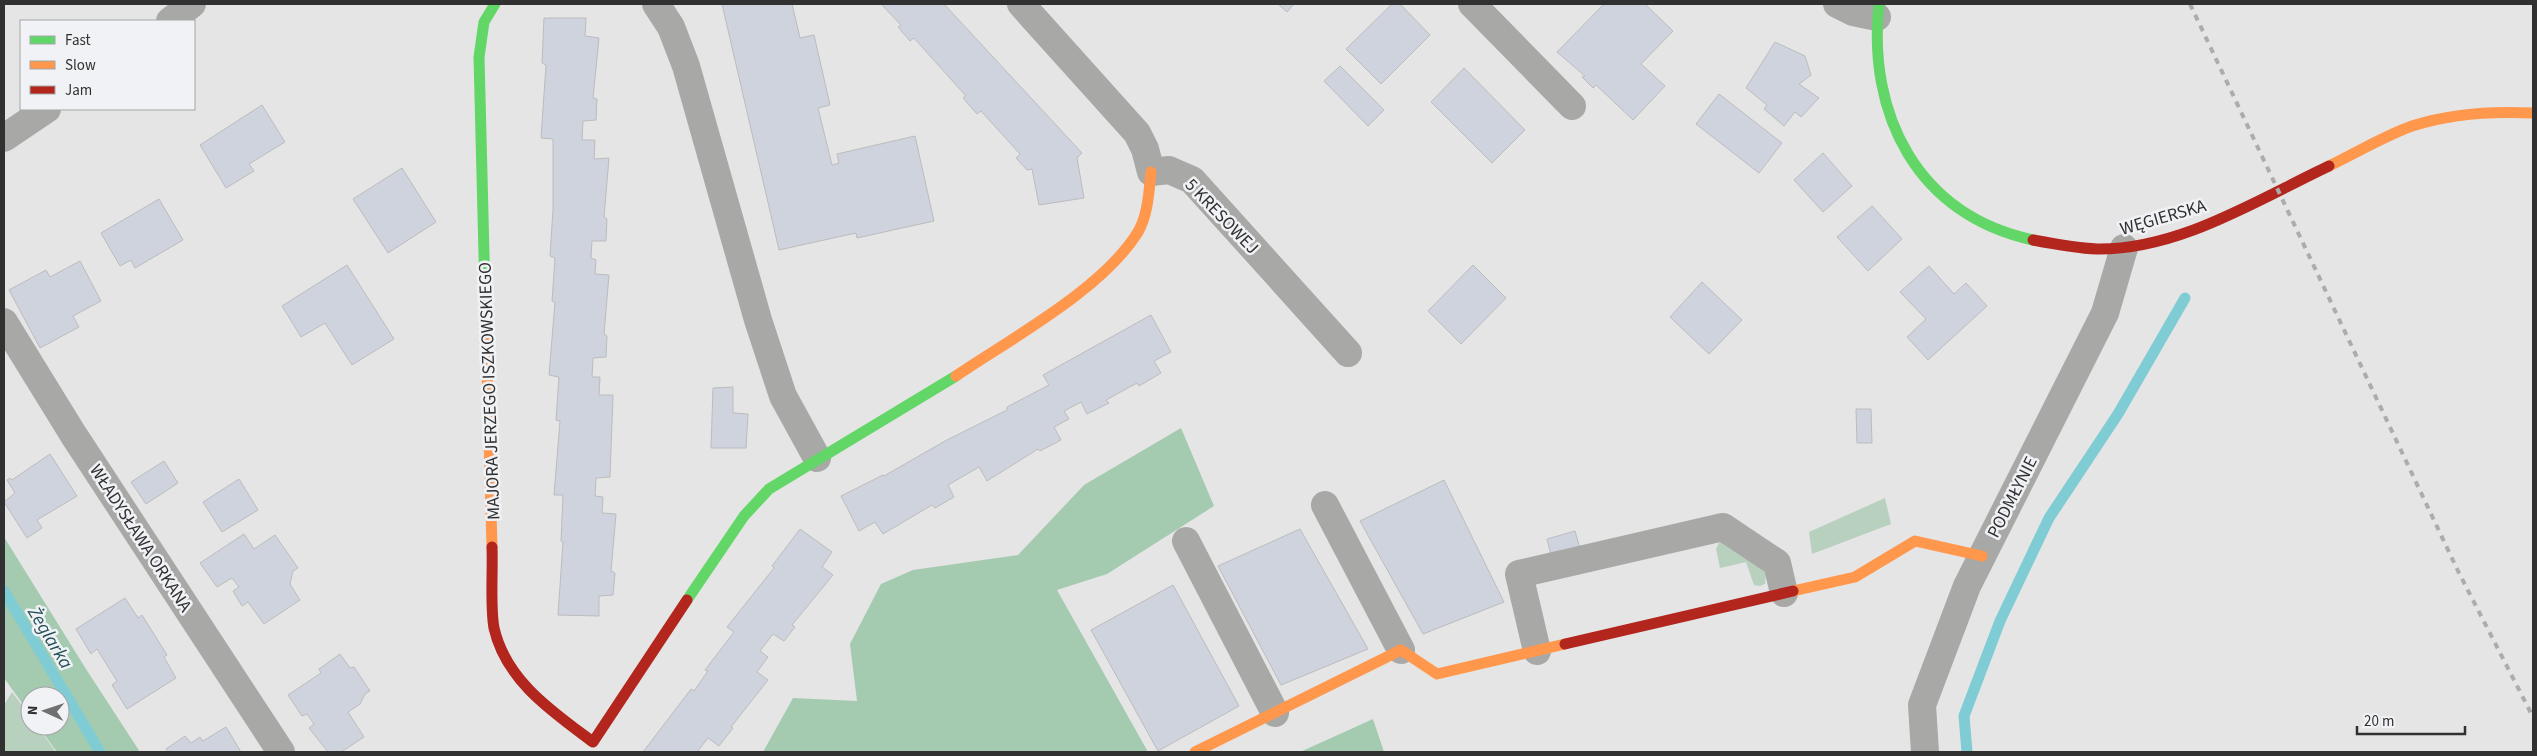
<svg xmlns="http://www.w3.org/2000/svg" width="2537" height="756" font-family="'Source Sans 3',sans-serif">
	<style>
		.green { fill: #b7d1be }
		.forest { fill: #a4caaf }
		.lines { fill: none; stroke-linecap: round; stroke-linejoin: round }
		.stream { stroke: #7fccd5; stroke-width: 11 }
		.building { fill: #cfd3de; stroke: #bcbcbd }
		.street { stroke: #a8a8a7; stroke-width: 28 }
		.fast { stroke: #63d668; stroke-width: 11 }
		.slow { stroke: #ff974d; stroke-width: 11 }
		.jam { stroke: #b3261e; stroke-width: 11 }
		.rail { stroke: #acacad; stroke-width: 4; stroke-dasharray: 6 6; stroke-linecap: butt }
		.labels { text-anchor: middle; stroke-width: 5; stroke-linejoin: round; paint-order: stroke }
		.street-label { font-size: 18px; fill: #313132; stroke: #f1f2f5 }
		.water-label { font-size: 19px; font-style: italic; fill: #225258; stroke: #f1f2f5 }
	</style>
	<rect width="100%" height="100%" fill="#e5e5e6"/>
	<path class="green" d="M1885,498L1891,524L1812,554L1809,532Z
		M1720,541L1762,569L1766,574L1765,584L1760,586L1754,585L1746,562L1720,568L1716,549Z
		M12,692L30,716V726H37L56,752H4V705Z"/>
	<path class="forest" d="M1181,428L1214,506L1107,574L1057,590L1148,752H763L793,698L857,701L850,644L881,584L913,570L1018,555L1084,485Z
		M4,537L86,669L140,752H57L38,726H60V696H30V714L4,678Z
		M1373,719L1384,752H1300Z"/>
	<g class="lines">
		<path class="stream" d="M4,591L100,752
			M1967,752L1964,716L2000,621L2049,518L2118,414L2185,298"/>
	</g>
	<path class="building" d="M722,4H792L800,38L814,35L830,105L818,108L832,165L839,163L837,154L915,136L934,221L857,238L856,233L779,250Z
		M881,4H944L1082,153L1077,158L1084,198L1039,205L1032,169L1027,170L1016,158L1020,154L981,111L977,114L963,98L966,96L914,38L910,41L898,27L901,25Z
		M1278,4H1294L1287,12Z
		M1392,4H1400L1430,35L1381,84L1346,49Z
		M1604,4H1645L1673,31L1641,64L1665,86L1633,120L1596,85L1593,88L1582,77L1585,76L1557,52Z
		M544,18H586L585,36L599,38L593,98L597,99L596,120L583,121L582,140H595L594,159L609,158L604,217L607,219L606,241H592L591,258L596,260L595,274L609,275L604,334L607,336L606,357L593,358L592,377H600L599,395H613L610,477L596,478L595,496L603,497L602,513L616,514L611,571L615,573L613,595L599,596V616L558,615L563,542L561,541L563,495H554L560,421L556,420L559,377L549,375L555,302L552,301L555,258L550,256L553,209V139L541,138L546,65L542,63Z
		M1775,42L1805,56L1811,75L1799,84L1819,98L1801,117L1795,112L1784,126L1764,109L1767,105L1746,88Z
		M1340,66L1384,110L1368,126L1324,81Z
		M1464,68L1525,130L1492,163L1431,102Z
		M1719,94L1782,143L1759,173L1696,124Z
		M262,105L285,142L249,164L254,171L226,188L200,145Z
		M1823,153L1852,186L1823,212L1794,180Z
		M402,168L436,222L388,253L353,199Z
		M159,199L183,240L135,268L131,260L120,266L101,233Z
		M1872,206L1902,239L1868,271L1837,237Z
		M80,261L101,301L73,316L79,327L40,348L9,290L46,270L50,277Z
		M347,265L394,339L352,365L325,323L301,337L282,306Z
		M1473,265L1506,298L1461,344L1428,311Z
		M1929,266L1954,294L1966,283L1987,306L1928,360L1907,337L1926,319L1900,292Z
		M1702,282L1742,320L1709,354L1670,317Z
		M1151,315L1171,352L1154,361L1161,373L1139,386L1137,383L1106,400L1109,403L1087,414L1081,402L1064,411L1069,419L1054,427L1061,440L1040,451L1038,449L987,481L979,467L948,485L954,497L935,508L932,505L883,534L875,522L859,531L841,496L883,475L884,476L945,441L1007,410V407L1049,385L1043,375Z
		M733,387V413L748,414L746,448H711L713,388Z
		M1856,409H1871L1872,443H1857Z
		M50,454L77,496L37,520L42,528L27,538L4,502L15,493L7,480L10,478L12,480Z
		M164,461L178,483L146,504L131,482Z
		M239,479L258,510L222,532L203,502Z
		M1444,480L1504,602L1423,634L1360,521Z
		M800,529L832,552L822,567L833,575L792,625L795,627L784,641L773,634L760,651L768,657L757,672L768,680L731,727L733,728L719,746L708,738L697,752H643L691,689L694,691L708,671L705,670L734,632L727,627L774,568L772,566Z
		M1300,529L1368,649L1281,685L1218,566Z
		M1575,531L1581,552L1552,559L1547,539Z
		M244,534L254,549L275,535L298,568L293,571L290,584L300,600L264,624L248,602L242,606L233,591L239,587L232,578L217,587L200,563Z
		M1173,585L1239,706L1158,751L1091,630Z
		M125,598L138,618L142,615L167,655L164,657L176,678L127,709L112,685L117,681L97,649L91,654L76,629Z
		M340,654L350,668L354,667L370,691L365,694L360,704L348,712L364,737L341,752H328L309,728L314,724L307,714L302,716L288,695L321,673L319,669Z
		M226,727L241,752H168L166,749L185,736L191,743L200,737L203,741Z"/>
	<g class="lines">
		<path class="street" d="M656,4L671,27L686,66L758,320L783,396L817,458
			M1021,4L1137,133L1145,149L1151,172L1169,170L1192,180L1348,353
			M1472,4L1572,106
			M1837,4L1853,12L1877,17
			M170,21L192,4
			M4,138L47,109
			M4,322L73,434L281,752
			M1325,505L1401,650
			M1186,541L1275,713
			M1537,651L1519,574L1723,527L1777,563L1784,593
			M1925,752L1922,705L1967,586L2105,313L2124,248"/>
		<path class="fast" d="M1879,4C1867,114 1917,215 2033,240
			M486,333L479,57L484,22L495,4
			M687,600L744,516L769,489L956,376"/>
		<path class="slow" d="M2329,166C2356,153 2384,136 2412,126C2452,113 2492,111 2533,113
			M486,333L492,547
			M956,376C1012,338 1103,289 1138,232C1148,215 1149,191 1151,172
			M1793,591L1855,577L1915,541L1982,556
			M1195,752L1401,650L1437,674L1565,644"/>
		<path class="jam" d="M2033,240C2054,244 2075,248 2097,249C2179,250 2257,200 2329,166
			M492,547C493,571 490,607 494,628C506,681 553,712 593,742L687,600
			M1565,644L1793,591"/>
		<path class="rail" d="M2190,4L2458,571L2533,717"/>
	</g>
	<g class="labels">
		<g class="street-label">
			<text transform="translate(1222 216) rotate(46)" y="6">5 KRESOWEJ</text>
			<text transform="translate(2163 217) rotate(-16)" y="6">WĘGIERSKA</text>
			<text transform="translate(489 391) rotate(-92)" y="6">MAJORA JERZEGO ISZKOWSKIEGO</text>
			<text transform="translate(2012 497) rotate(-63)" y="6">PODMŁYNIE</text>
			<text transform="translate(141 538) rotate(57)" y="6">WŁADYSŁAWA ORKANA</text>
		</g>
		<g class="water-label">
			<text transform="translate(51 637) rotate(59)" y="7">Żeglarka</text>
		</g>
	</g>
	<rect width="2537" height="756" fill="none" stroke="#313132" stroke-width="10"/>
	<rect x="20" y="20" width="175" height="90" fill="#f1f2f5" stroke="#a4a5a7"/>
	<rect x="30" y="36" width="25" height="8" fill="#63d668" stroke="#a4a5a7"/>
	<text x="65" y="45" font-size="15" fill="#313132">Fast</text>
	<rect x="30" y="61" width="25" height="8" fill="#ff974d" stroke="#a4a5a7"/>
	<text x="65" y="70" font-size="15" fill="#313132">Slow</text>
	<rect x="30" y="86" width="25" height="8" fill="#b3261e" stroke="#a4a5a7"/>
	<text x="65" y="95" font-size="15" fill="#313132">Jam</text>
	<g transform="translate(45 711) rotate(273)"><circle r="24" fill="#f1f2f5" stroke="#a4a5a7"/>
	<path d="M0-4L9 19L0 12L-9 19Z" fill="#707071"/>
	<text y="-8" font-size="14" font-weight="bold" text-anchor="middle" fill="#313132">N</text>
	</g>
	<path d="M2357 726v8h108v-8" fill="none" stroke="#313132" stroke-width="2.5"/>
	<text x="2364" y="726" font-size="15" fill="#313132" stroke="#f1f2f5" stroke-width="4" paint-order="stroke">20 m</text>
</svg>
